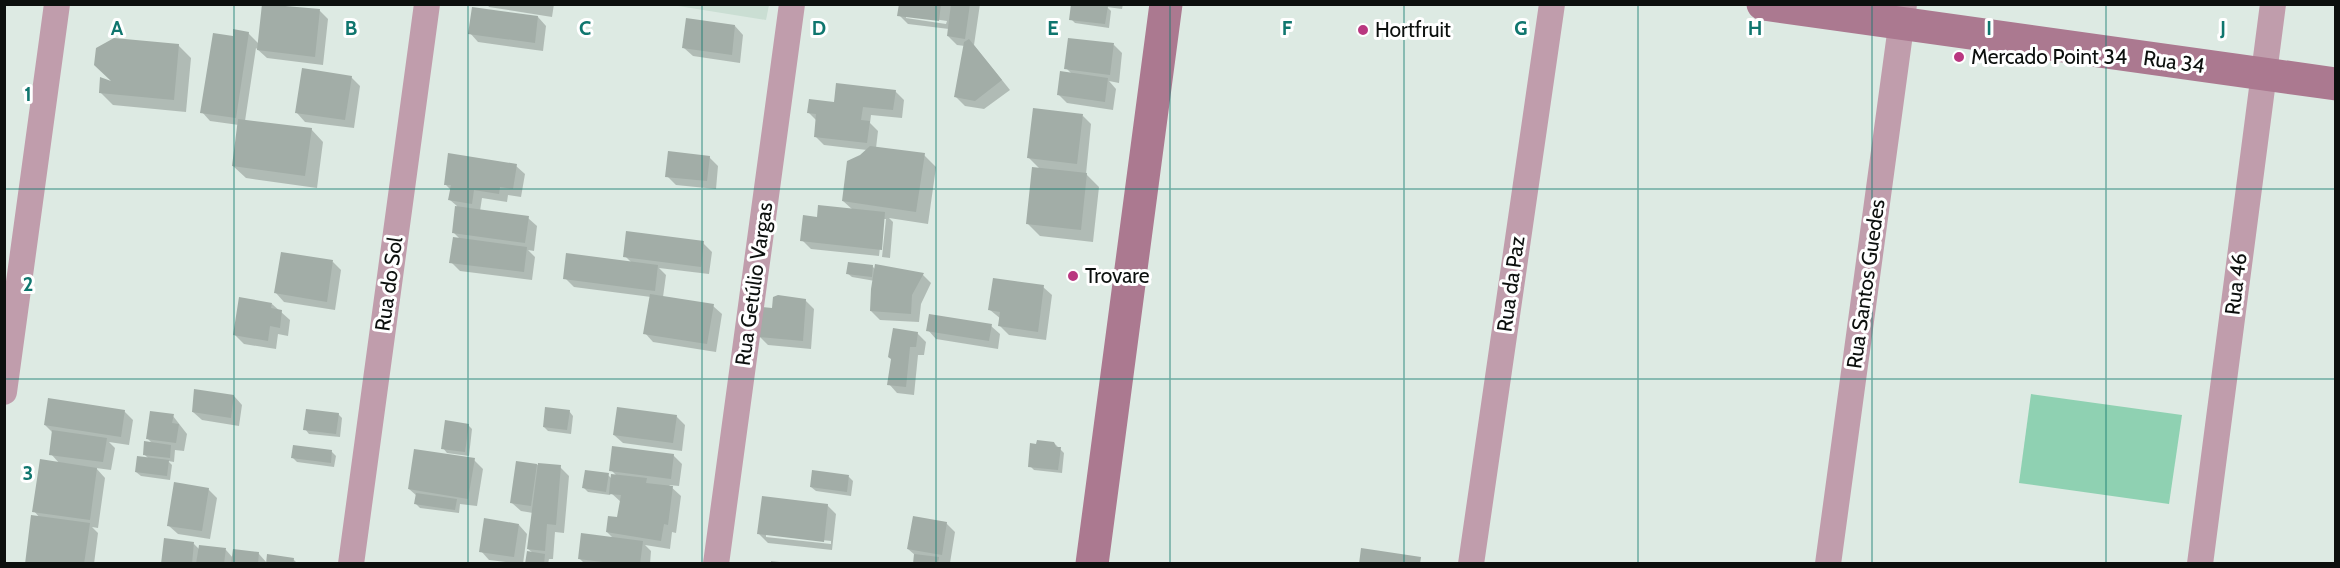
<svg xmlns="http://www.w3.org/2000/svg" width="2340" height="568" font-family="Cabin,sans-serif">
	<style>
		.built { fill: #caded3 }
		.green { fill: #8fd1b2 }
		.shadow { fill: #0003; fill-rule: evenodd }
		.building { fill: #a2ada7 }
		.lines { fill: none; stroke-linecap: round; stroke-linejoin: round }
		.street { stroke: #c09dac; stroke-width: 26 }
		.secondary { stroke: #ab7990; stroke-width: 33 }
		.grid { fill: none; stroke: #0f766e; stroke-width: 1.5; stroke-opacity: 0.55 }
		.poi-dot { fill: #b93780; stroke: #fff; stroke-width: 2 }
		.labels { text-anchor: middle; stroke-width: 6; stroke-linejoin: round; paint-order: stroke }
		.poi-label { font-size: 21px; fill: #0c100e; stroke: #fff; text-anchor: start }
		.street-label { font-size: 21px; fill: #0c100e; stroke: #fff }
		.grid-label { font-size: 20px; text-anchor: middle; font-weight: bold; fill: #0f766e; stroke: #fff; stroke-width: 6; stroke-linejoin: round; paint-order: stroke }
	</style>
	<rect width="100%" height="100%" fill="#ddeae3"/>
	<path class="built" d="M672,5V4L769,5L766,20Z"/>
	<path class="green" d="M2031,394L2182,415L2169,504L2019,483Z"/>
	<path class="shadow" d="M263,4L320,11L328,19L323,65L267,58L256,48L245,121L311,129L323,142L317,188L246,178L233,166L239,125L210,121L202,112L234,37L248,33L259,44Z
		M487,4H554L552,17L489,7Z
		M900,4H980L974,45L1010,90L984,109L965,106L956,97L965,46L957,45L948,36L949,29L908,24L899,15ZM906,15L947,21L946,24L906,18Z
		M1073,4H1123L1122,9L1107,7L1111,11L1109,28L1075,23L1071,19Z
		M538,17L546,26L543,51L478,42L470,33Z
		M735,26L743,35L740,63L693,56L684,48Z
		M178,45L191,58L186,112L113,105L100,92Z
		M1114,45L1122,53L1119,83L1109,81L1116,89L1113,110L1067,103L1058,94L1072,74L1066,68Z
		M351,77L360,86L354,128L305,122L297,113Z
		M895,91L904,100L902,118L871,115L870,123L878,131L876,148L924,155L936,167L928,224L889,218L893,222L890,258L882,257L886,219H883L879,256L811,249L802,240L818,218L853,210L843,201L861,156L867,150L824,145L815,136L817,121L809,113L835,104Z
		M1083,116L1091,124L1086,174L1099,187L1093,242L1040,236L1028,224L1040,169L1028,157Z
		M709,157L718,166L716,189L676,185L667,176Z
		M516,166L525,174L521,197L508,195L507,202L482,198L480,211L528,218L537,226L534,251L528,250L535,257L532,280L460,271L451,262L461,240L453,232L457,206L450,200L451,190L445,184Z
		M703,243L712,252L709,274L659,268L666,275L663,297L713,306L722,314L716,352L653,342L645,333L651,297L574,287L565,278L632,263L625,256Z
		M333,262L341,270L335,310L284,302L276,293Z
		M872,266L876,270L923,275L931,283L921,304L919,322L880,320L871,311L875,281L852,277L847,273Z
		M1043,287L1052,295L1046,340L1009,335L1000,326L1001,319L990,310Z
		M805,300L814,309L811,349L768,345L760,337L773,309Z
		M272,304L290,320L288,336L278,334L276,349L244,344L235,335Z
		M991,326L1000,334L998,349L936,339L928,330Z
		M917,333L926,342L924,355H918L914,395L897,393L889,384Z
		M234,396L242,405L239,426L202,420L193,412Z
		M124,411L133,420L129,445L109,442L115,448L111,470L96,468L105,478L98,528L92,527L98,533L94,564H26L40,518L34,511L60,464L51,454L53,433L45,425Z
		M569,411L573,416L571,434L548,431L544,427Z
		M338,414L342,418L340,437L309,434L305,429Z
		M173,416L187,434L184,451L175,450L174,462L168,461L172,465L170,480L141,476L136,472L149,459L144,454L153,444L147,438Z
		M676,416L685,425L682,451L623,443L614,435Z
		M468,425L472,429L469,456L447,453L443,448Z
		M1054,443L1064,453L1062,473L1034,470L1030,466Z
		M332,452L336,456L334,467L297,462L293,458Z
		M673,455L682,464L679,486L669,485L681,496L676,533L672,532L670,549L645,545L651,551L650,564H585L579,558L614,539L607,532L618,519L621,502L611,493L610,495L588,492L584,488L608,475L612,479L617,476L611,470Z
		M474,460L483,469L477,506L460,504L459,513L420,508L416,504L417,496L409,489Z
		M518,463L560,467L569,476L564,533L555,532L553,559H549L548,564H527L533,553L528,549L533,513L521,511L512,503Z
		M849,477L853,481L851,496L816,491L811,487Z
		M208,489L217,498L210,539L178,534L169,526Z
		M827,505L836,514L832,550L768,543L759,534ZM766,534L831,541V544L766,537Z
		M946,523L955,532L950,563L914,564L915,555L908,549Z
		M519,525L527,534L523,564L489,560L481,551Z
		M194,544L200,550H226L233,558L259,554L267,563L293,559L298,564H162Z
		M771,561L798,564H771Z"/>
	<path class="building" d="M262,4L320,9L315,57L257,50Z
		M899,4H941L939,21L897,16Z
		M951,4H970L965,39L947,36Z
		M1071,4L1108,6L1105,24L1069,20Z
		M472,7L538,16L535,43L468,34Z
		M686,18L735,25L732,55L682,48Z
		M233,29L249,32L236,118L200,113L213,33L233,36Z
		M114,38L179,44L174,100L99,93L100,77L111,81L94,65L96,48Z
		M1068,38L1114,43L1110,75L1064,69Z
		M969,39L1002,80L975,101L954,97L964,42Z
		M302,68L352,76L345,120L295,113Z
		M1060,71L1108,78L1105,102L1057,95Z
		M836,83L896,90L893,110L863,107L861,120L870,121L867,143L814,137L816,114L807,113L809,99L834,102Z
		M1033,108L1083,114L1077,164L1027,158Z
		M238,119L312,128L305,176L232,166Z
		M870,146L925,153L916,212L842,201L847,161L860,155Z
		M668,151L710,156L707,181L665,177Z
		M448,153L517,164L513,189L500,187L499,194L474,190L472,204L448,200L451,185H444Z
		M1032,167L1087,173L1081,230L1026,224Z
		M818,205L885,212L882,250L800,241L803,215L817,217Z
		M455,206L529,216L525,243L452,233Z
		M626,231L704,241L701,267L623,257Z
		M453,237L527,247L524,272L449,263Z
		M281,252L333,260L327,302L274,293Z
		M566,253L658,265L655,291L563,279Z
		M848,262L873,265L872,277L846,274Z
		M875,264L924,273L912,295L911,314L870,311L871,289Z
		M993,278L1044,285L1038,332L998,326L1000,312L988,310Z
		M650,294L714,304L707,344L643,334Z
		M778,295L806,299L803,341L758,337L761,307L772,308L773,297Z
		M239,297L272,303L271,308L282,310L280,328L270,326L268,341L233,335Z
		M929,314L992,324L989,341L926,331Z
		M893,328L918,332L916,347H910L906,387L887,385L891,359L888,357Z
		M194,389L234,395L231,418L192,412Z
		M48,398L125,410L121,437L44,425Z
		M545,407L570,410L567,430L543,427Z
		M617,407L677,415L673,443L613,435Z
		M306,409L339,413L336,434L303,430Z
		M150,411L174,414L172,423L179,424L176,443L146,439Z
		M445,420L469,424L465,452L441,449Z
		M52,430L107,438L103,462L49,455Z
		M1037,440L1054,442L1056,447H1061L1058,470L1028,467L1030,443L1036,444Z
		M144,441L171,445L170,458L143,455Z
		M293,445L332,450L331,463L291,458Z
		M612,446L674,454L671,479L609,471Z
		M414,449L475,458L468,499L408,489Z
		M137,456L169,460L167,476L135,472Z
		M40,459L97,468L90,520L32,512Z
		M516,461L537,464L531,506L510,503Z
		M538,463L561,465L556,525L547,524L545,551L527,549Z
		M585,470L609,473L606,492L582,488Z
		M812,470L849,475L847,492L810,487Z
		M611,474L647,478L646,483L673,486L668,525L664,524L661,541L606,532L608,516L617,517L621,495L609,494Z
		M174,482L209,488L202,531L167,526Z
		M416,493L457,499L455,510L414,504Z
		M762,496L828,504L824,542L757,534Z
		M31,515L90,523L84,564H25Z
		M913,516L947,522L942,555L907,549Z
		M484,518L519,524L514,557L479,552Z
		M581,533L643,541L640,564H619L578,559Z
		M164,538L194,542L192,564H161Z
		M199,545L226,548L224,564H196Z
		M1361,548L1421,557L1420,564H1359Z
		M233,549L259,552L258,564H231Z
		M527,551L545,554L544,564H525Z
		M267,554L294,558L293,564H266Z
		M914,554L939,557L938,564H913Z"/>
	<g class="lines">
		<path class="street" d="M4,392L57,4
			M351,564L427,4
			M716,564L792,4
			M1471,564L1552,4
			M1828,564L1904,4
			M2200,564L2273,4"/>
		<path class="secondary" d="M1763,4L2336,84
			M1092,564L1166,4"/>
	</g>
	<path class="grid" d="M234,4V564M468,4V564M702,4V564M936,4V564M1170,4V564M1404,4V564M1638,4V564M1872,4V564M2106,4V564M4,189H2336M4,379H2336"/>
	<g class="poi-dot">
		<circle cx="1363" cy="30" r="6"/>
		<circle cx="1959" cy="57" r="6"/>
		<circle cx="1073" cy="276" r="6"/>
	</g>
	<g class="labels">
		<g class="poi-label">
			<text x="1375" y="37">Hortfruit</text>
			<text x="1971" y="64">Mercado Point 34</text>
			<text x="1085" y="283">Trovare</text>
		</g>
		<g class="street-label">
			<text transform="translate(2174 62) rotate(8)" y="7">Rua 34</text>
			<text transform="translate(389 284) rotate(-82)" y="7">Rua do Sol</text>
			<text transform="translate(754 284) rotate(-82)" y="7">Rua Getúlio Vargas</text>
			<text transform="translate(1511 284) rotate(-82)" y="7">Rua da Paz</text>
			<text transform="translate(1866 284) rotate(-82)" y="7">Rua Santos Guedes</text>
			<text transform="translate(2236 284) rotate(-83)" y="7">Rua 46</text>
		</g>
	</g>
	<g class="grid-label">
		<text x="117" y="35">A</text>
		<text x="351" y="35">B</text>
		<text x="585" y="35">C</text>
		<text x="819" y="35">D</text>
		<text x="1053" y="35">E</text>
		<text x="1287" y="35">F</text>
		<text x="1521" y="35">G</text>
		<text x="1755" y="35">H</text>
		<text x="1989" y="35">I</text>
		<text x="2223" y="35">J</text>
		<text x="28" y="101">1</text>
		<text x="28" y="291">2</text>
		<text x="28" y="480">3</text>
	</g>
	<rect width="2340" height="568" fill="none" stroke="#0c100e" stroke-width="12"/>
</svg>
